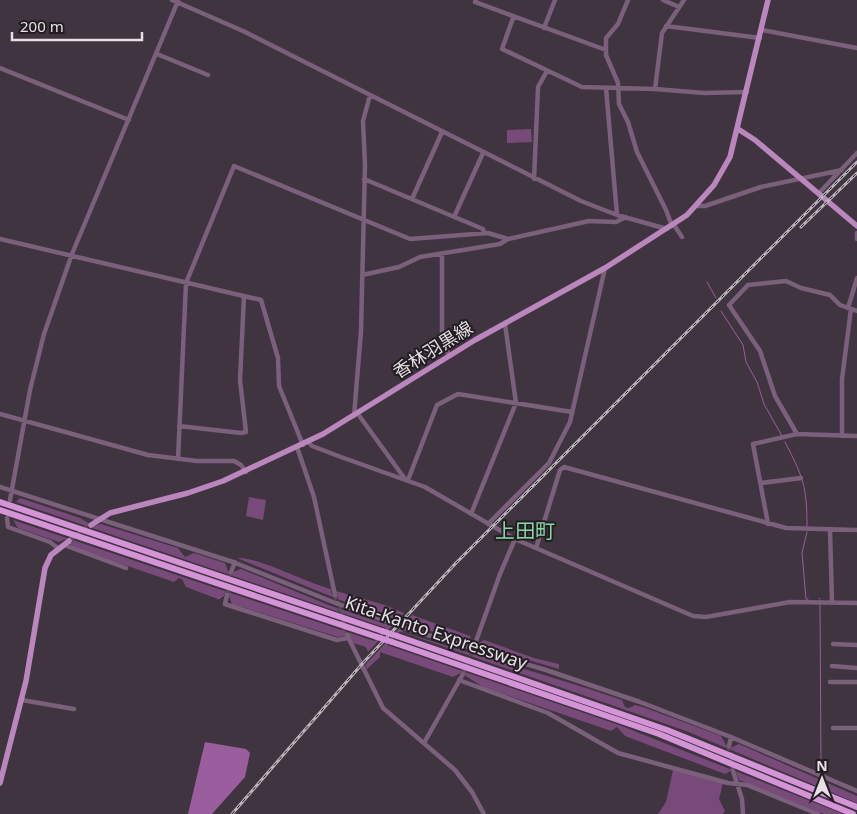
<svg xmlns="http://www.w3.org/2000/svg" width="857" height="814" font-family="'Noto Sans','Noto Sans JP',sans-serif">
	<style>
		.green { fill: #784a7a }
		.water { fill: #9a5d9d }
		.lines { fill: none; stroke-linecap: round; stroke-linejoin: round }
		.stream { stroke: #9a5d9d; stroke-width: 1 }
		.minor-tunnel { stroke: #584e58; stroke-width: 4.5; stroke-dasharray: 4.5 2; stroke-linecap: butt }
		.major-tunnel { stroke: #584e58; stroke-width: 5.5; stroke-dasharray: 5.5 3; stroke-linecap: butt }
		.minor { stroke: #7b607b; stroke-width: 4.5 }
		.major { stroke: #bb85be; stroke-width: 5.5 }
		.highway { stroke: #d594d8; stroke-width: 6 }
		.rail-casing { stroke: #bdb5bd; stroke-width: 3 }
		.rail { stroke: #221d22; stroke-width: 1; stroke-dasharray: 4; stroke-linecap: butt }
		.minor-bridge { stroke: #7b607b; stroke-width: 4.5 }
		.highway-bridge { stroke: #d594d8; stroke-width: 6 }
		.labels { text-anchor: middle; stroke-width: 4; stroke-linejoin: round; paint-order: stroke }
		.street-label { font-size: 18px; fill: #e6dfe6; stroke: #221d22 }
		.quarter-label { font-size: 20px; fill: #8bd6a8; stroke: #221d22 }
	</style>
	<rect width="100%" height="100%" fill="#3f343f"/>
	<path class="green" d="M531,129L532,142L507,143V130Z
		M249,497L266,500L263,520L246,516Z
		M20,498L80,518L93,526L101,524L178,548L185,557L194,553L225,563L228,571L233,572L241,569L331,606L389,625L393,619L340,600L237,558C259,557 306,583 331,589L332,595H338L336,591L385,605L404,613L368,652L366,647L353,643L349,635L338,637L232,604L229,596L224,594L218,599L186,587L182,579L179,578L174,582L73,547L65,539L59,542L18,528L13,520L368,639L375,641L386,628L16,502Z
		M412,615L470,636L473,643L477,644L484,640L534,658L559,664V669L407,624L402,629L403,632C476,656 550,675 622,700L625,707L629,708L635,705L643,707L721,736L726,745L732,747L739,744L857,796V803L686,731L402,632H399L387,645L619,725L843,814H824L739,780L736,772L730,771L725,774L625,736L617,727L611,731L483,687L461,673L453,677L380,652V657L367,669L365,665Z
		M673,770L723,783L719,799L725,811L723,814H658L666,802Z"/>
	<path class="water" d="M205,742L246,749L250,753L245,777L212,814H188Z"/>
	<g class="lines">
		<path class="stream" d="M707,282L716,298
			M721,311L743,345L746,362L757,382L764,404L782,436
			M785,442C803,477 807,486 807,526
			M807,532L802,553L806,599H808
			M819,598L820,599
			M218,599L224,595
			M820,604L821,765"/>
		<path class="minor-tunnel" d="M227,595L231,572
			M335,595L347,635
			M463,674L475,645
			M729,746L733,771"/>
		<path class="major-tunnel" d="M69,541L91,525"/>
		<path class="minor" d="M172,0L243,31L581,201L617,215L667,229
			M476,0L475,2L606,50
			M628,0L618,24L606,38V55L618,83L619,104L628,122L637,152L666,210L672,226
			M663,0L679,7
			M513,18L502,49L582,87L655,89L704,93L747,92
			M666,26L760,38
			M544,28L555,0
			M762,30L857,48
			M157,54L208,75
			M0,68L129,120
			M606,88L617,215
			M655,89L662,33L684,0
			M364,179L483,229L484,233
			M534,179L538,87L547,71
			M819,193L857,153
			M412,199L442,132
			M697,206H705L761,187L842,170
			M454,217L483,153
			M674,225L682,237
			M857,233V239
			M0,239L261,300L278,358L279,386L303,445
			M442,254V335L449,356
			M362,275L399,267L420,257L500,244L508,239L589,221L616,222L626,217
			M848,308L857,278
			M857,311L840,305L830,295L801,288L786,281L748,285L729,305L760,351L775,396L797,434L857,436
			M0,414L148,455L197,461H234L241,465L246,472
			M358,414L405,479
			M354,416L361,331L365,165L363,121L370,95
			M179,426L241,433L246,432L240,380L244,296
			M842,436V379L851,309
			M308,442L312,446L341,457L425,487L515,539L693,616L706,617L790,602L857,603
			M297,447L314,497L335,595
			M178,459L186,283L234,166L410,239L488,233L508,239
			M408,480L437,405L458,394L572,412
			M761,483L801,478
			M0,487L233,562L333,602L389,622
			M10,500L30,390L44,334L72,254L178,1
			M471,514L516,403L505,324
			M7,518L8,527L50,542L59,549
			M488,524L549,463L570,422L605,268
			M768,524L753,444L797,434
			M830,531L832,602
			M64,545L126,568
			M536,548L560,470L564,467L786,528L857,530
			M231,572L235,562
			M227,595L225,604L234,607L337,640L348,638
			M404,628L546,670L640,702L731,737L857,791
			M347,635L383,708L455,770L472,792L484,814
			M475,644L500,574L515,539
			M833,644L857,645
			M832,666L857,668
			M459,680L548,713L618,753L728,783L747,785L818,814
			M830,682H857
			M22,700L74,709
			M833,728H857
			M424,743L463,674
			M729,746L731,737
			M733,771L742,799L743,814"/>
		<path class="major" d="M738,129L755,140L857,226
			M91,525L110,513L188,493L223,481L323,434L475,340L605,268L687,215L714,185L730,157L768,0
			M0,783L26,681L45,568L51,555L69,541"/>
		<path class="highway" d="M0,502L382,631
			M0,510L377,637
			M397,636L667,730L857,807
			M392,642L659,734L853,814"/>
		<defs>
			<path id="rail" d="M801,227L857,173
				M232,814L362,664L456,563L857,162"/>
		</defs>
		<use href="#rail" class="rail-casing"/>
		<use href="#rail" class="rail"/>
		<path class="minor-bridge" d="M389,622L404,628"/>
		<path class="highway-bridge" d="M382,631L397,636
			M377,637L392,642"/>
	</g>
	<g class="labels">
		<g class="street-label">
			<text transform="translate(433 350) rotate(-32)" y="6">香林羽黒線</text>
			<text transform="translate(436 633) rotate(19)" y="6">Kita-Kanto Expressway</text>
		</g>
		<g class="quarter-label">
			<text x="525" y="538">上田町</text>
		</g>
	</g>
	<g transform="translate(822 779)" stroke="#221d22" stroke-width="4" paint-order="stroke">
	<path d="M0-4L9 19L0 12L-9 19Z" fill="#e6dfe6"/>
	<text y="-8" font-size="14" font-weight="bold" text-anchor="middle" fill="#e6dfe6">N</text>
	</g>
	<path d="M12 32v8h130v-8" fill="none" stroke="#e6dfe6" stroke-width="2.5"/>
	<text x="20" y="32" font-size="15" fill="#e6dfe6" stroke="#221d22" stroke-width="4" paint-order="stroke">200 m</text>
</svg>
